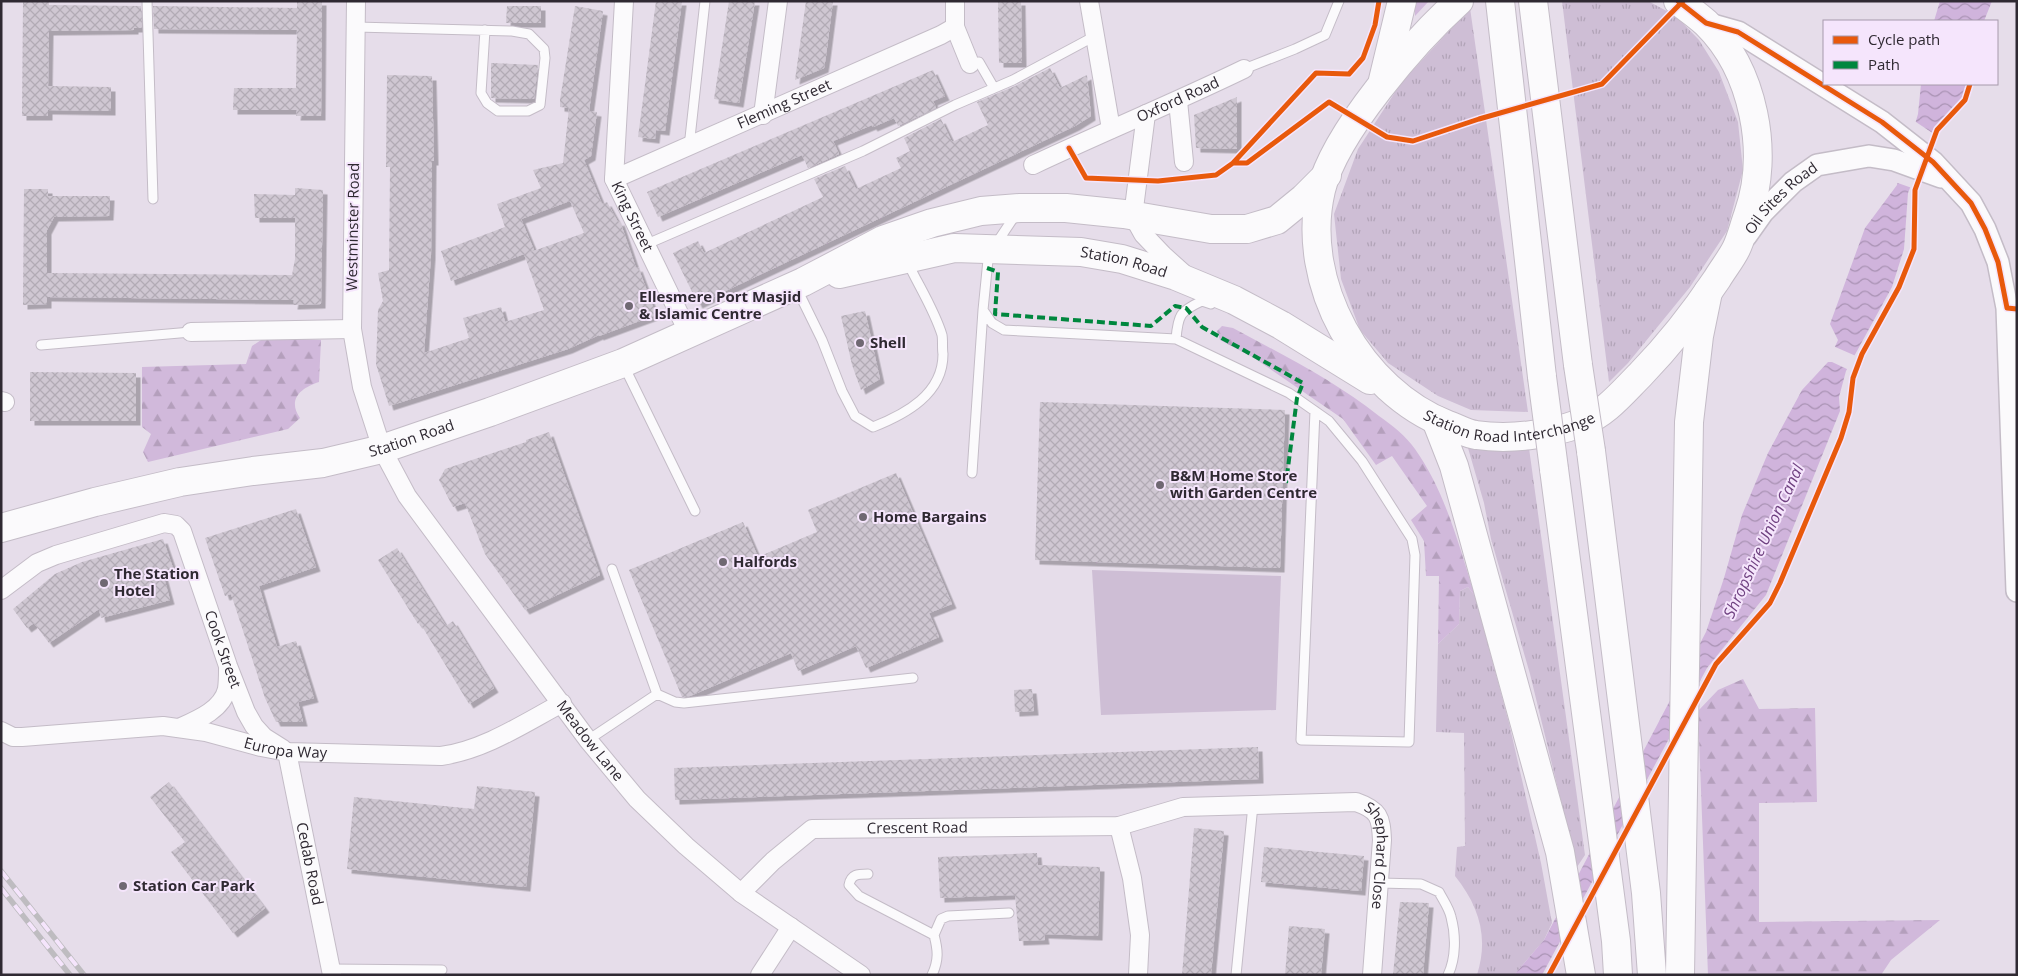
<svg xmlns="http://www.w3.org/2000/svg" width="2018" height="976" font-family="'Open Sans',sans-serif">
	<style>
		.grass { fill: url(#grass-tufts) }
		.forest { fill: url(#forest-firs) }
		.green { fill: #cebed5 }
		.water { fill: url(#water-waves) }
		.pier { fill: #e6ddea }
		.building { fill: url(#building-cross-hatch); fill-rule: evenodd; filter: url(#shadow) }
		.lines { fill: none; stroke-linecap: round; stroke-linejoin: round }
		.service-casing { stroke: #c4bcc7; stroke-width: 11 }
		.minor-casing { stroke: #c4bcc7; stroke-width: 20 }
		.tertiary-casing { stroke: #c4bcc7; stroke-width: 24 }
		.primary-casing { stroke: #c4bcc7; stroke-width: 30 }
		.motorway-casing { stroke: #c4bcc7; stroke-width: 30 }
		.service { stroke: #fbfafc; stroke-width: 9 }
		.minor { stroke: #fbfafc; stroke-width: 18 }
		.tertiary { stroke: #fbfafc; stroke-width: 21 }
		.primary { stroke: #fbfafc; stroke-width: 28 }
		.motorway { stroke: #fbfafc; stroke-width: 28 }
		.rail-casing { stroke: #bebcc0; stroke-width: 5.5 }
		.rail { stroke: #f5e5fc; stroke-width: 4; stroke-dasharray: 11; stroke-linecap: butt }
		.motorway-bridge-casing { stroke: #c4bcc7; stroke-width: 30; stroke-linecap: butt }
		.motorway-bridge { stroke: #fbfafc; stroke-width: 28 }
		.quiet { stroke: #00873e; stroke-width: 4; stroke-dasharray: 8 4; stroke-linecap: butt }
		.cycleway-casing { stroke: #f5e5fc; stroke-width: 8 }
		.cycleway { stroke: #e8590c; stroke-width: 5 }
		.poi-dot { fill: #6f6872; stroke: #f5e5fc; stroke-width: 2 }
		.labels { text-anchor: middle; stroke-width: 4; stroke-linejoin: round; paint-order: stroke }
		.street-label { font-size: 15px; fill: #2f2932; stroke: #f5e5fc }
		.poi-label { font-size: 15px; font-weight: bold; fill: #2f2932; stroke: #f5e5fc; text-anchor: start }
		.water-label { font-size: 16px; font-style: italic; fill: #6f4180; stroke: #f5e5fc }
	</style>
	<defs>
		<pattern id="grass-tufts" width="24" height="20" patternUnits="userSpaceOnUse" patternTransform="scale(1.25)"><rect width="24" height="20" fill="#cebed5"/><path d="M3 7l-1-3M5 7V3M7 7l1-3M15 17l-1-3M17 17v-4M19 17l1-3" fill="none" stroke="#b1a3b7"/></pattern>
		<pattern id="forest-firs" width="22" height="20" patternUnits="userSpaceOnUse" patternTransform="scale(1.25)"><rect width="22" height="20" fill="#d1b9db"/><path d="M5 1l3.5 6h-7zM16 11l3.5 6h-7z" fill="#b49fbc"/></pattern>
		<pattern id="water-waves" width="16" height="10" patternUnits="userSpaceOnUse" patternTransform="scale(1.25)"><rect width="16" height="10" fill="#d0b4dc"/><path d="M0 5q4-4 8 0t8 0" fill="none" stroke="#a992b3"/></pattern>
		<pattern id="building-cross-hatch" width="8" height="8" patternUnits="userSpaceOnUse" patternTransform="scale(1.25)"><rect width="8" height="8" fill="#cfc7d2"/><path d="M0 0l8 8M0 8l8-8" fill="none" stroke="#b2abb5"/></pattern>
		<filter id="shadow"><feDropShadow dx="4.5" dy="4.5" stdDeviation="0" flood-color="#0004"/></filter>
	</defs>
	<rect width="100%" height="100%" fill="#e6ddea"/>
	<path class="grass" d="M1562,1H1648L1676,16L1699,40L1719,72L1738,122L1743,170L1727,231L1690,287L1628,363L1609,382Z
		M1470,8L1528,412L1471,410L1438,396L1388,363L1360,330L1341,279L1334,214L1358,149L1401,83Z
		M1468,448L1503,450L1529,448L1585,855L1577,867L1530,674L1491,539L1484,503Z
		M1468,587L1475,596L1509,723L1541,863L1552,923L1544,940L1514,975H1477C1489,937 1479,906 1455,876L1457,847L1465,846L1464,733L1436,732L1438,644L1459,624L1460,591Z"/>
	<path class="forest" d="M1415,1H1429L1415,16Z
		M1222,326L1233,328C1283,355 1335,381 1379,416C1392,425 1406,436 1415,449C1446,493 1459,546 1475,596L1468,587L1460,591L1459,624L1438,644L1439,576H1426L1424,541L1411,520L1427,506L1392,456L1376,465L1343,419L1254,358L1220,340L1217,331Z
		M264,338L321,340L319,382C301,388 287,399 300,418L288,429L148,462L143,452L151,434L142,427V367L246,364L252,346Z
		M1743,679L1759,709L1815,708L1817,802L1759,803V922L1940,920L1891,960L1881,975H1708L1698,711L1718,690Z"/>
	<path class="green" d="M1092,570L1281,576L1276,710L1101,715Z"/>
	<path class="water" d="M1940,1H1992L1984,21H1934Z
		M1921,84H1966L1962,97L1934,127L1908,193L1904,249L1892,287L1846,371L1839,397L1840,411L1766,595L1707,668L1542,975H1514L1544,940L1706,632L1724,578L1742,515L1768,453L1802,390L1828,362L1838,340L1830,324L1865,228L1897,185L1918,114Z"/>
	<path class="pier" d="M1913,120L1934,134L1912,188L1895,182Z
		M1833,346L1856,356L1849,370L1832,362H1824Z"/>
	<path class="building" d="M23,1H49V5L141,6L142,28H134V30L49,31L48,86L111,87V111L48,110V116H22Z
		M297,1H322L321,116H296L297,110H233L234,88H296L297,30L154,29L153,6L297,8Z
		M656,1H682L665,131L656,130L655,139L638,137Z
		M729,1H755L739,103L714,99Z
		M806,1H833L826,56L824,68L795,80Z
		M998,1H1021L1022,63H999Z
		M507,6H541V23H506Z
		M575,6L603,11L589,111L597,112L591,156L584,160L602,204L607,202L618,222L620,221L636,268L638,267L656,315L599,336V335L568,349L389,406L376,364L378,310L383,301L378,273L389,270L390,167H386L387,75L432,76L434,161H432L431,255L424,353L469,338L463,318L501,307L505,322L544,310L524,254L451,281L441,251L505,227L497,204L541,188L533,170L563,163L569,108L560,107V100ZM570,201L584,233L525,254L534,250L521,219Z
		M491,63L538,65L534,99L491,98Z
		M1050,68L1060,88L1087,75L1091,116L1075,126L698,304L673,253L698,241L704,253L823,197L814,179L845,166L856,189L901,168L896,158L910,151L904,138L941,119L952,142L988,125L977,102L1015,86Z
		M933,70L945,96L933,101L936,108L898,126L894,118L873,127L872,125L833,141L839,154L808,168L802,155L658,217L647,192Z
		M1237,97V149L1196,148L1194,115Z
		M295,188L323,190L321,304L293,305L294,300L47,297V304L23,305L24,189H48V196H110L109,216L54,217L47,230V273L292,275L295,259V218H255L254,194L295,195Z
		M865,311L880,379L861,390L852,365L841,316Z
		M30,372L136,373V421H30Z
		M1040,402L1285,410L1280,568L1035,560Z
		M549,432L600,575L525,610L485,554L465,503L453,507L439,480L445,469L526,442V440Z
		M896,473L952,604L929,613L939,637L866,668L856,646L798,671L791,653L690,696L682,697L629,570L743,522L758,557L817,532L808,510Z
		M296,509L316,567L259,586L277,647L296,641L314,698L298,702L303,722H276L265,698L231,594L225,596L205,538Z
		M163,539L173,568L162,570L170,600L101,618L99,609L49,643L34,623L27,628L13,609L55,574L82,562Z
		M397,548L446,626L453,621L494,688L469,704L420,623L418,624L378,560Z
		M1032,689L1034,711L1015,712L1014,690Z
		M1258,747L1259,779L675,800L674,768Z
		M169,782L265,908L233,933L171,852L185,842L150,797Z
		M477,786L535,792L526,887L347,869L354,797L474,809Z
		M1194,828L1224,831L1211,975H1182Z
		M1264,847L1364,856L1361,891L1261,882Z
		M1037,853L1038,865L1100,867L1098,936L1044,934L1045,940L1019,941L1015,895L940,898L938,857Z
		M1400,902L1429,903L1423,975H1393Z
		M1289,926L1325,929L1321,975H1285Z"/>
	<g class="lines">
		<defs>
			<path id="service" d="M147,1L153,199
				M356,27L512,31L529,34L544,49L545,58L540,105L528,111H498L487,103L481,93L485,30
				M970,64L979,62L994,88
				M1244,69L1295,49L1325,35L1339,1
				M689,147L705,1
				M647,244L863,151L955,105L1013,80L1095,36
				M796,287L822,340L842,391L855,416L873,427C906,414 943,394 943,354C942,348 943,340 942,335C934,309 918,285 907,261
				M983,310L992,323L1004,330L1176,339L1289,393L1329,421L1362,461L1412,539L1415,555L1409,742L1301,740L1315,411
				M1176,339C1178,315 1180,311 1202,301L1211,304
				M41,345L191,332
				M624,366L695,511
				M972,473L983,310L989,250L1000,238L1016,214
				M657,694L675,702L684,703L913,678
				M588,740L657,694L612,569
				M868,874C858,874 851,874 849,885L859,896L934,935
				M1379,883L1421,884L1439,892C1443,900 1449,908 1451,917C1456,935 1456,958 1448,975
				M330,969L442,970
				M932,975C939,960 938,950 934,935L941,919L948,916L1009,913
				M1236,975L1253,805"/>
			<g id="minor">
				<path id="s1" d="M356,1L352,329L362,387L382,449L407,496L588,740L637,799L686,846L741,893L861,975"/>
				<path id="s2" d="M624,1L614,179L689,334"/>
				<path d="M955,1V27L970,64"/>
				<path d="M1089,1L1111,129"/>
				<path d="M1178,101L1184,162"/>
				<path d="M1146,114L1133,216L1143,234L1163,255L1183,273"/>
				<path d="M763,115L778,1"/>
				<path id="s3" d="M1033,165C1103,132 1174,103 1244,69"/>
				<path id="s4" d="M614,179L941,35L955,27"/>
				<path d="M191,332L352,329"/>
				<path d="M1,401L5,402"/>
				<path id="s5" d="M1,590L37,563L56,555L164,523L176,525L182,531L228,666L246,712L254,726L264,737L283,749"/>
				<path d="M179,728C197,720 222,710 227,689C228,682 228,675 228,669"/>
				<path id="s6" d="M1,731L13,737H22L163,726L206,732L261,747L287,752L441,756C484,750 523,724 562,703"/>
				<path id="s7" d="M287,752L332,975"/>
				<path d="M1119,826L1132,878L1140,935L1138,975"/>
				<path id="s8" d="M741,893L773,861L812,829L1119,826L1183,807L1356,802C1379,810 1381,817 1382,840L1372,975"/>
				<path d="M760,975L791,927"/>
			</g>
			<g id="tertiary">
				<path d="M1706,23L1738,32L1882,122L1933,162L1971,203L1985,229L1998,262L2007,308L2017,591"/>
				<path id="s9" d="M1746,236L1763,212L1793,182L1817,165L1869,156L1894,160L1941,177"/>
			</g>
			<g id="primary">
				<path id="s10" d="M1459,1C1415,41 1335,132 1321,190C1299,283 1360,391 1448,425C1457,428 1467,434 1476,435C1510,440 1548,435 1581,423C1605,414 1622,393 1640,375C1670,344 1693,315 1717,279C1723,269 1731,259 1736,249C1741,239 1744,226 1748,215C1770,153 1754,70 1706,23C1697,15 1687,8 1678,1"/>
				<path d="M1383,80L1402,1"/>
				<path id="s11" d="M839,274L954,248L1081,252L1122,259L1176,276L1234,300L1281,325L1370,380"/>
				<path id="s12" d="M1,528L95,502L180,482L253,471L323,463L382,449L490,412L623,363L803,282L883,240L932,223L981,211L1020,208H1066L1124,214L1211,229H1247L1277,220L1304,198L1327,175"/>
			</g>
			<path id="motorway" d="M1500,1L1542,377
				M1533,1L1578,365
				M1436,420L1454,466L1560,852L1581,975
				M1591,451L1646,893L1652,975
				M1554,469L1616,941L1618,975
				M1680,975L1689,422L1699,336L1708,292"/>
		</defs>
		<use href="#service" class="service-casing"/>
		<use href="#minor" class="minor-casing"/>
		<use href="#tertiary" class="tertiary-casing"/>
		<use href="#primary" class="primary-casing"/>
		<use href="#motorway" class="motorway-casing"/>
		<use href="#service" class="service"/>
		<use href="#minor" class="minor"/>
		<use href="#tertiary" class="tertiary"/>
		<use href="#primary" class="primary"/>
		<use href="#motorway" class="motorway"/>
		<defs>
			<path id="rail" d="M1,871L84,975
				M1,888L70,975"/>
		</defs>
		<use href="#rail" class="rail-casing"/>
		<use href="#rail" class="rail"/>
		<defs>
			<path id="motorway-bridge" d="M1578,365L1591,451
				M1542,377L1554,469"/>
		</defs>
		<use href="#motorway-bridge" class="motorway-bridge-casing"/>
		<use href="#motorway-bridge" class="motorway-bridge"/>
		<path class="quiet" d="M987,268L998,272L995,314L1151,326L1175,306L1186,308L1202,327L1303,383L1297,398L1286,483"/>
		<defs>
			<path id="cycleway" d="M1678,1L1706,23L1738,32L1882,122L1933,162L1971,203L1985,229L1998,262L2007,308L2017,309
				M1069,148L1086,178L1158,181L1216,175L1233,163L1316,73L1349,74L1363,58L1375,25L1379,1
				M1233,163H1247L1329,102L1387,137L1413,141L1479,119L1602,84L1683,1
				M1549,975L1716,664L1770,603L1780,583L1841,438L1849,412L1853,378L1862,354L1899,287L1914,249L1915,190L1937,130L1965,100L1970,84"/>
		</defs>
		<use href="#cycleway" class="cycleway-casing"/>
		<use href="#cycleway" class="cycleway"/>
	</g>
	<g class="poi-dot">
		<circle cx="629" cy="306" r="5"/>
		<circle cx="860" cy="343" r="5"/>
		<circle cx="1160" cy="485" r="5"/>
		<circle cx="863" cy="517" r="5"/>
		<circle cx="723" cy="562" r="5"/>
		<circle cx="104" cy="583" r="5"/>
		<circle cx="123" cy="886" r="5"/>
	</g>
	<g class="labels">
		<g class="street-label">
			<text dy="5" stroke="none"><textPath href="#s3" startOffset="159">Oxford Road</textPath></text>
			<text dy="5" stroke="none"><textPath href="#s4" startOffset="186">Fleming Street</textPath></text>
			<text dy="5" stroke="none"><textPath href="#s9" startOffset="52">Oil Sites Road</textPath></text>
			<text dy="5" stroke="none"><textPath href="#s2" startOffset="220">King Street</textPath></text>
			<text transform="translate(353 227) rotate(-89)" y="5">Westminster Road</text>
			<text dy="5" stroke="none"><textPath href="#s11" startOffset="289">Station Road</textPath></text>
			<text dy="5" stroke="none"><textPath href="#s10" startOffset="588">Station Road Interchange</textPath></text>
			<text dy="5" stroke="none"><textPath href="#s12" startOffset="421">Station Road</textPath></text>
			<text dy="5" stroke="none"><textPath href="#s5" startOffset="324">Cook Street</textPath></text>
			<text dy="5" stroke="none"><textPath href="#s1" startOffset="811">Meadow Lane</textPath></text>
			<text dy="5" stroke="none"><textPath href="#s6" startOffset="289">Europa Way</textPath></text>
			<text dy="5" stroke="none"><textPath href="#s8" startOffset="201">Crescent Road</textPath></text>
			<text dy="5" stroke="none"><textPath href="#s8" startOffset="708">Shephard Close</textPath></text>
			<text dy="5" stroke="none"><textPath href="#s7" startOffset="114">Cedab Road</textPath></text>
		</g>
		<g class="poi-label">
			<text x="639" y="302">Ellesmere Port Masjid<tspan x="639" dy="17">&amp; Islamic Centre</tspan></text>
			<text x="870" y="348">Shell</text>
			<text x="1170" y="481">B&amp;M Home Store<tspan x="1170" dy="17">with Garden Centre</tspan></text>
			<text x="873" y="522">Home Bargains</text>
			<text x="733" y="567">Halfords</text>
			<text x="114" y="579">The Station<tspan x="114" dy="17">Hotel</tspan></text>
			<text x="133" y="891">Station Car Park</text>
		</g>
		<g class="water-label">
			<text transform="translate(1763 541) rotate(-65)" y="6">Shropshire Union Canal</text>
		</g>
	</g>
	<rect width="2018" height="976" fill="none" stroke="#2f2932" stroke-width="5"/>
	<rect x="1823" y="20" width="175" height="65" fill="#f5e5fc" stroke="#a69aab"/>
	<rect x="1833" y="36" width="25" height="8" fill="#e8590c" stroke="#a69aab"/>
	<text x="1868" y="45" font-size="15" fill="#2f2932">Cycle path</text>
	<rect x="1833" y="61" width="25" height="8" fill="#00873e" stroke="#a69aab"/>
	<text x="1868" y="70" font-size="15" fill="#2f2932">Path</text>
</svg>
